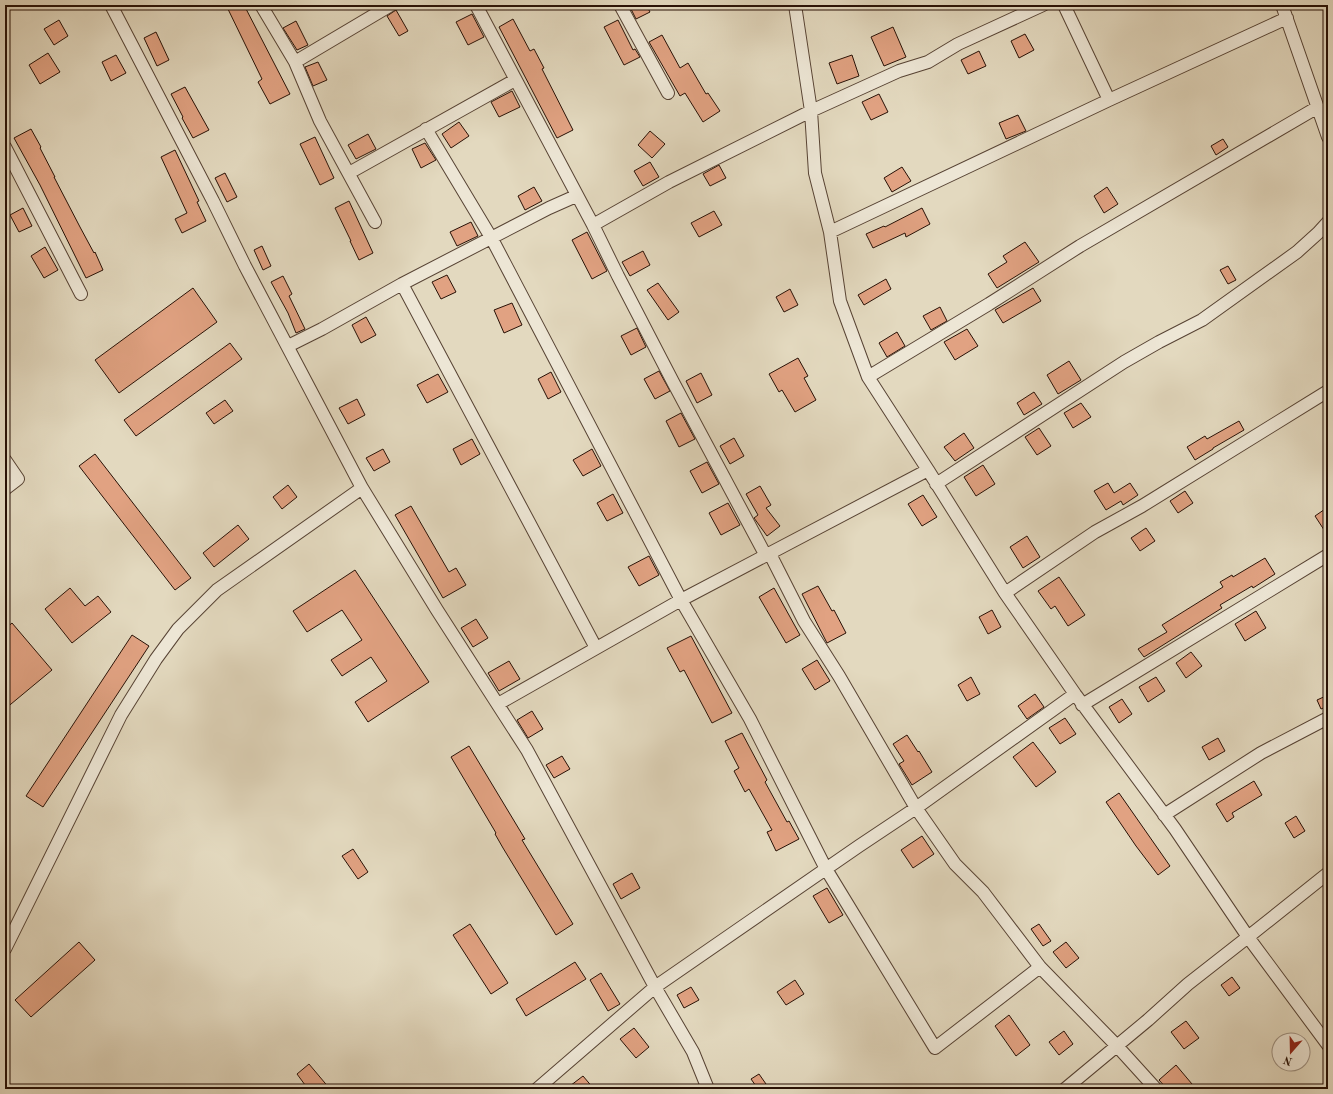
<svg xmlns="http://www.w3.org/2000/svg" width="1333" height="1094" font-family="'Old Standard TT',serif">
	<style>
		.building { fill: #e1a282; stroke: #281106 }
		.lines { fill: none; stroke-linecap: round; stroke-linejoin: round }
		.minor-casing { stroke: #574334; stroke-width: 14 }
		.minor { stroke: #ede6d5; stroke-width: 12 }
	</style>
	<rect width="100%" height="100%" fill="#e3d9bf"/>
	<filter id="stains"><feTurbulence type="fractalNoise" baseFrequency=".005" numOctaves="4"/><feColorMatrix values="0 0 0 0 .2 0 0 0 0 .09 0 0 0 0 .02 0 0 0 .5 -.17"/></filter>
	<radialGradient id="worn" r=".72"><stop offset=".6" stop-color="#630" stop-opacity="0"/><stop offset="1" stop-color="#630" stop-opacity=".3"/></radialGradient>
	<path class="building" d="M226,5H244L290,94L270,104L258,82L262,79Z
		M629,5H646L650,12L636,19Z
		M396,10L408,31L399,36L387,16Z
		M472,14L484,37L468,45L456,22Z
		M513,19L530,51L534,49L544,68L542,69L573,130L557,138L499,27Z
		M59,20L68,36L54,45L44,29Z
		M618,20L633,50L635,49L640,57L624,65L604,27Z
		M296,21L308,45L297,50L283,28Z
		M893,27L906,57L884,66L871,37Z
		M156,32L169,60L157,66L144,38Z
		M1025,34L1034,50L1019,58L1011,41Z
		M662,35L680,68L688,63L706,94L708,93L720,111L703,122L685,93L680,96L649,42Z
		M979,51L986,66L968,74L961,60Z
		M48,53L60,72L40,84L29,65Z
		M116,55L126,73L111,81L102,62Z
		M852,55L859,76L837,84L829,63Z
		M318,62L327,80L313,86L305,67Z
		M185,87L209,130L193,138L182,118L183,117L171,94Z
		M512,91L520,107L499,117L491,102Z
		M879,94L888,112L871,120L862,102Z
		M1018,115L1026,131L1006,139L999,123Z
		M459,122L469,136L451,148L442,134Z
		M31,129L41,147L40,148L55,177H54L80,227L94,253L95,252L103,270L86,278L40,185L14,138Z
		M650,131L665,144L652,158L638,145Z
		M368,134L376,149L356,159L348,145Z
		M315,137L334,178L320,185L300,144Z
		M1223,139L1228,147L1216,155L1211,146Z
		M425,143L436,160L421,168L412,149Z
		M175,150L199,201L197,202L206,221L182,233L175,219L187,213L161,157Z
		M650,162L659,177L643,186L634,171Z
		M719,165L726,178L710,186L703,174Z
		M902,167L911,181L892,192L884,178Z
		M225,173L237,197L227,202L215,178Z
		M534,187L542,201L525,210L518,196Z
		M1107,187L1118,204L1104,213L1094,196Z
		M349,201L373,253L359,260L350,241H351L335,208Z
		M23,208L32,226L19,232L10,215Z
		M922,208L930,224L906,237L905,233L873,248L866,234L884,226L885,227Z
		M714,211L722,225L699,237L691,223Z
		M471,222L478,236L457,246L450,232Z
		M587,232L607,271L592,279L572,240Z
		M1025,242L1039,262L997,288L988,274L1007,262L1003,256Z
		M262,246L271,266L263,270L254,250Z
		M45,247L58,270L44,278L31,256Z
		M643,251L650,265L630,276L622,262Z
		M1228,266L1236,280L1228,284L1220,270Z
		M447,275L456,292L441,299L432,282Z
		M283,276L292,294L289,296L305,329L296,333L288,313L271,282Z
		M886,279L891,289L864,305L858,295Z
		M658,283L679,312L668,320L647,290Z
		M193,288L217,322L119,393L95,360Z
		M1033,288L1041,301L1003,323L995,310Z
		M790,289L798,305L784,312L776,297Z
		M512,303L522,325L504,333L494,310Z
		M940,307L947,321L931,330L923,316Z
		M366,317L376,335L361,343L352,325Z
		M637,328L646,347L631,355L621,336Z
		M967,329L978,346L955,360L944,342Z
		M897,332L905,346L887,357L879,343Z
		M230,343L242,359L136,436L124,420Z
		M798,358L808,376L804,378L816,400L795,412L782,390L779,392L769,374Z
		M1069,361L1081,380L1058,394L1047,375Z
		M659,371L670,391L655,399L644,379Z
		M551,372L561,392L548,399L538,379Z
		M701,373L712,395L697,403L686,381Z
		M438,374L448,392L427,403L417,385Z
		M1034,392L1042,404L1024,415L1017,403Z
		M357,399L365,415L348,424L339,408Z
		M225,400L233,411L214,424L206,413Z
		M1081,403L1091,417L1073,428L1064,413Z
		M681,413L695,439L679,447L666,421Z
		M1239,421L1244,430L1213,448V449L1195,460L1187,447L1205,436L1207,439Z
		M1039,428L1051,446L1037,455L1025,437Z
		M964,433L974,448L955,461L944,447Z
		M734,438L744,456L730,464L720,446Z
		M472,439L480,454L461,465L453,449Z
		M383,449L390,462L374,471L366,458Z
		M592,449L601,466L583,476L573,460Z
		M95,454L191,578L175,590L79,466Z
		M707,462L719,484L702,493L690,471Z
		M983,465L995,484L976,496L964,477Z
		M1108,483L1114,493L1130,483L1138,495L1123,505L1121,501L1106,510L1094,491Z
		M288,485L297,497L282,509L273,497Z
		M760,486L771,505L766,508L780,526L767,536L754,518L758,515L746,494Z
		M1185,491L1193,503L1178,513L1170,501Z
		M613,494L623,513L607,521L597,503Z
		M923,495L937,517L922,526L908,504Z
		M728,503L740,525L721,535L709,513Z
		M411,506L449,572L456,568L466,585L443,598L395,515Z
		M1328,507V536L1315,516Z
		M238,525L249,539L214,567L203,553Z
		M1146,528L1155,541L1140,551L1131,538Z
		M1027,536L1040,557L1023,568L1010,547Z
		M649,556L659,575L639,586L628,567Z
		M1265,558L1275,574L1253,588L1252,586L1220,605L1222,608L1144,657L1138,649L1167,632L1162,625L1223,587L1220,582L1232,575L1233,577Z
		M355,570L429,682L368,722L355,702L387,681L371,657L342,676L331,660L362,640L342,610L307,632L293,611Z
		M1059,577L1085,615L1068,626L1055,606L1051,609L1038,591Z
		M818,586L832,611L834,610L846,633L827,643L802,594Z
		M70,588L85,606L98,596L111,612L72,643L45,609Z
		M774,588L800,635L786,643L759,597Z
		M992,610L1001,627L988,634L979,617Z
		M1256,611L1266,628L1245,641L1235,624Z
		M476,619L488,638L473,647L461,628Z
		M12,623L52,670L5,709V629Z
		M132,635L149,646L43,807L26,796Z
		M691,636L732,713L712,723L684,670L680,672L667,648Z
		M1191,652L1202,666L1186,678L1176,663Z
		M817,660L830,681L815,690L802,669Z
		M509,661L520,679L499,691L488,673Z
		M971,677L980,694L967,701L958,685Z
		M1156,677L1165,691L1148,702L1139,687Z
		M1035,694L1044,707L1027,719L1018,706Z
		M1328,695V706L1321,709L1317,700Z
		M1122,699L1132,714L1119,723L1109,707Z
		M532,711L543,729L528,738L517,720Z
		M1065,718L1076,734L1060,744L1049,728Z
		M742,733L767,780L765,782L787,822L789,821L799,839L776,851L767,832L772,830L749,789L745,792L734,771L739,768L725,741Z
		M907,735L918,752L919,751L932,772L912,785L899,764L904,761L893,744Z
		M1218,738L1225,751L1209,760L1202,747Z
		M1033,742L1056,772L1036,787L1013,757Z
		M469,746L525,839L522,840L573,924L556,935L503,848L495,834L496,833L451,757Z
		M562,756L570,769L554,778L546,765Z
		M1254,781L1262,795L1232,813L1234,817L1227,822L1216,804Z
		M1119,793L1170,866L1158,875L1136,846L1106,802Z
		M1296,816L1305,831L1294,838L1285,823Z
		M922,836L934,854L913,868L901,850Z
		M353,849L368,872L358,879L342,856Z
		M632,873L640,888L621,899L613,884Z
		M827,888L843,915L829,923L813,896Z
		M470,924L508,983L491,994L453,935Z
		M1039,924L1051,941L1043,946L1031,929Z
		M79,942L95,960L31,1017L15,1000Z
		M1066,942L1079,958L1066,968L1053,952Z
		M575,962L586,979L526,1016L516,999Z
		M601,973L620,1004L608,1011L590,980Z
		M1232,977L1240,988L1229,996L1221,985Z
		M795,980L804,994L786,1005L777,992Z
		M691,987L699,1000L684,1008L677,995Z
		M1009,1015L1030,1045L1016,1056L995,1026Z
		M1186,1021L1199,1038L1184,1049L1171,1032Z
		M634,1028L649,1047L636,1058L620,1039Z
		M1064,1031L1073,1044L1059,1055L1049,1042Z
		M309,1064L330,1089H308L297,1074Z
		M1176,1065L1192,1084L1185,1089H1167L1159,1080Z
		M759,1074L766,1084L758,1089L751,1079Z
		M583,1076L594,1089H566Z"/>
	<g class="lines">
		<defs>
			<path id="minor" d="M111,5L213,201L245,266L362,488L437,610L527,750L655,987L693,1052L708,1089
				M261,5L295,62L320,121L375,222
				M476,5L593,225L618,276L673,382L766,556
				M620,5L668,93
				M795,5L811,111L815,173L830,232L840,301L868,377L928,470
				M1064,5L1109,100
				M1282,5L1328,137
				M295,62L391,5
				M426,129L492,239L681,600L750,719L826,869L935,1048L1040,967
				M5,147L81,294
				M349,173L515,80
				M593,225L669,182L811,111L899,71L928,62L958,44L1043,5
				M830,232L1109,100L1287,18
				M402,284L596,648
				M288,346L322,329L402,284L549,208L576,196
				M868,377L989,304L1080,246L1318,107
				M5,460L18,479L5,489
				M936,484L1124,362L1159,342L1202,320L1297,252L1318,233L1328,222
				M770,554L804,621L839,676L916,808L955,864L983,892L1040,967L1117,1046L1156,1089
				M1005,593L1095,532L1142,506L1328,391
				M498,704L681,600L928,470L1005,593L1075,694L916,808L859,846L655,987L537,1089
				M1082,705L1328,555
				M1164,815L1261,753L1328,718
				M1327,874L1248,937L1328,1045
				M5,949L121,715L156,659L178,629L217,590L362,488
				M1065,1089L1148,1020L1188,984L1248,937L1175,829L1075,694"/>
		</defs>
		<use href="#minor" class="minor-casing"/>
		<use href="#minor" class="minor"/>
	</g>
	<rect width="1333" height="1094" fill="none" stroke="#e3d9bf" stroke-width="20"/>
	<rect x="6" y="6" width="1321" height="1082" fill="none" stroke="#281106" stroke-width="2"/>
	<rect x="10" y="10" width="1313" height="1074" fill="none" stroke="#281106"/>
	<g transform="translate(1291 1052) rotate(200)"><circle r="19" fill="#ede6d5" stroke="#9e9182"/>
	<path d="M0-3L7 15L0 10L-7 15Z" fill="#8f2418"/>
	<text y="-6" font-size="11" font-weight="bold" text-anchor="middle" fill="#281106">N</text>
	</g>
	<rect width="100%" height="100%" filter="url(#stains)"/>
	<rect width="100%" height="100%" fill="url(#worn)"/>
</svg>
